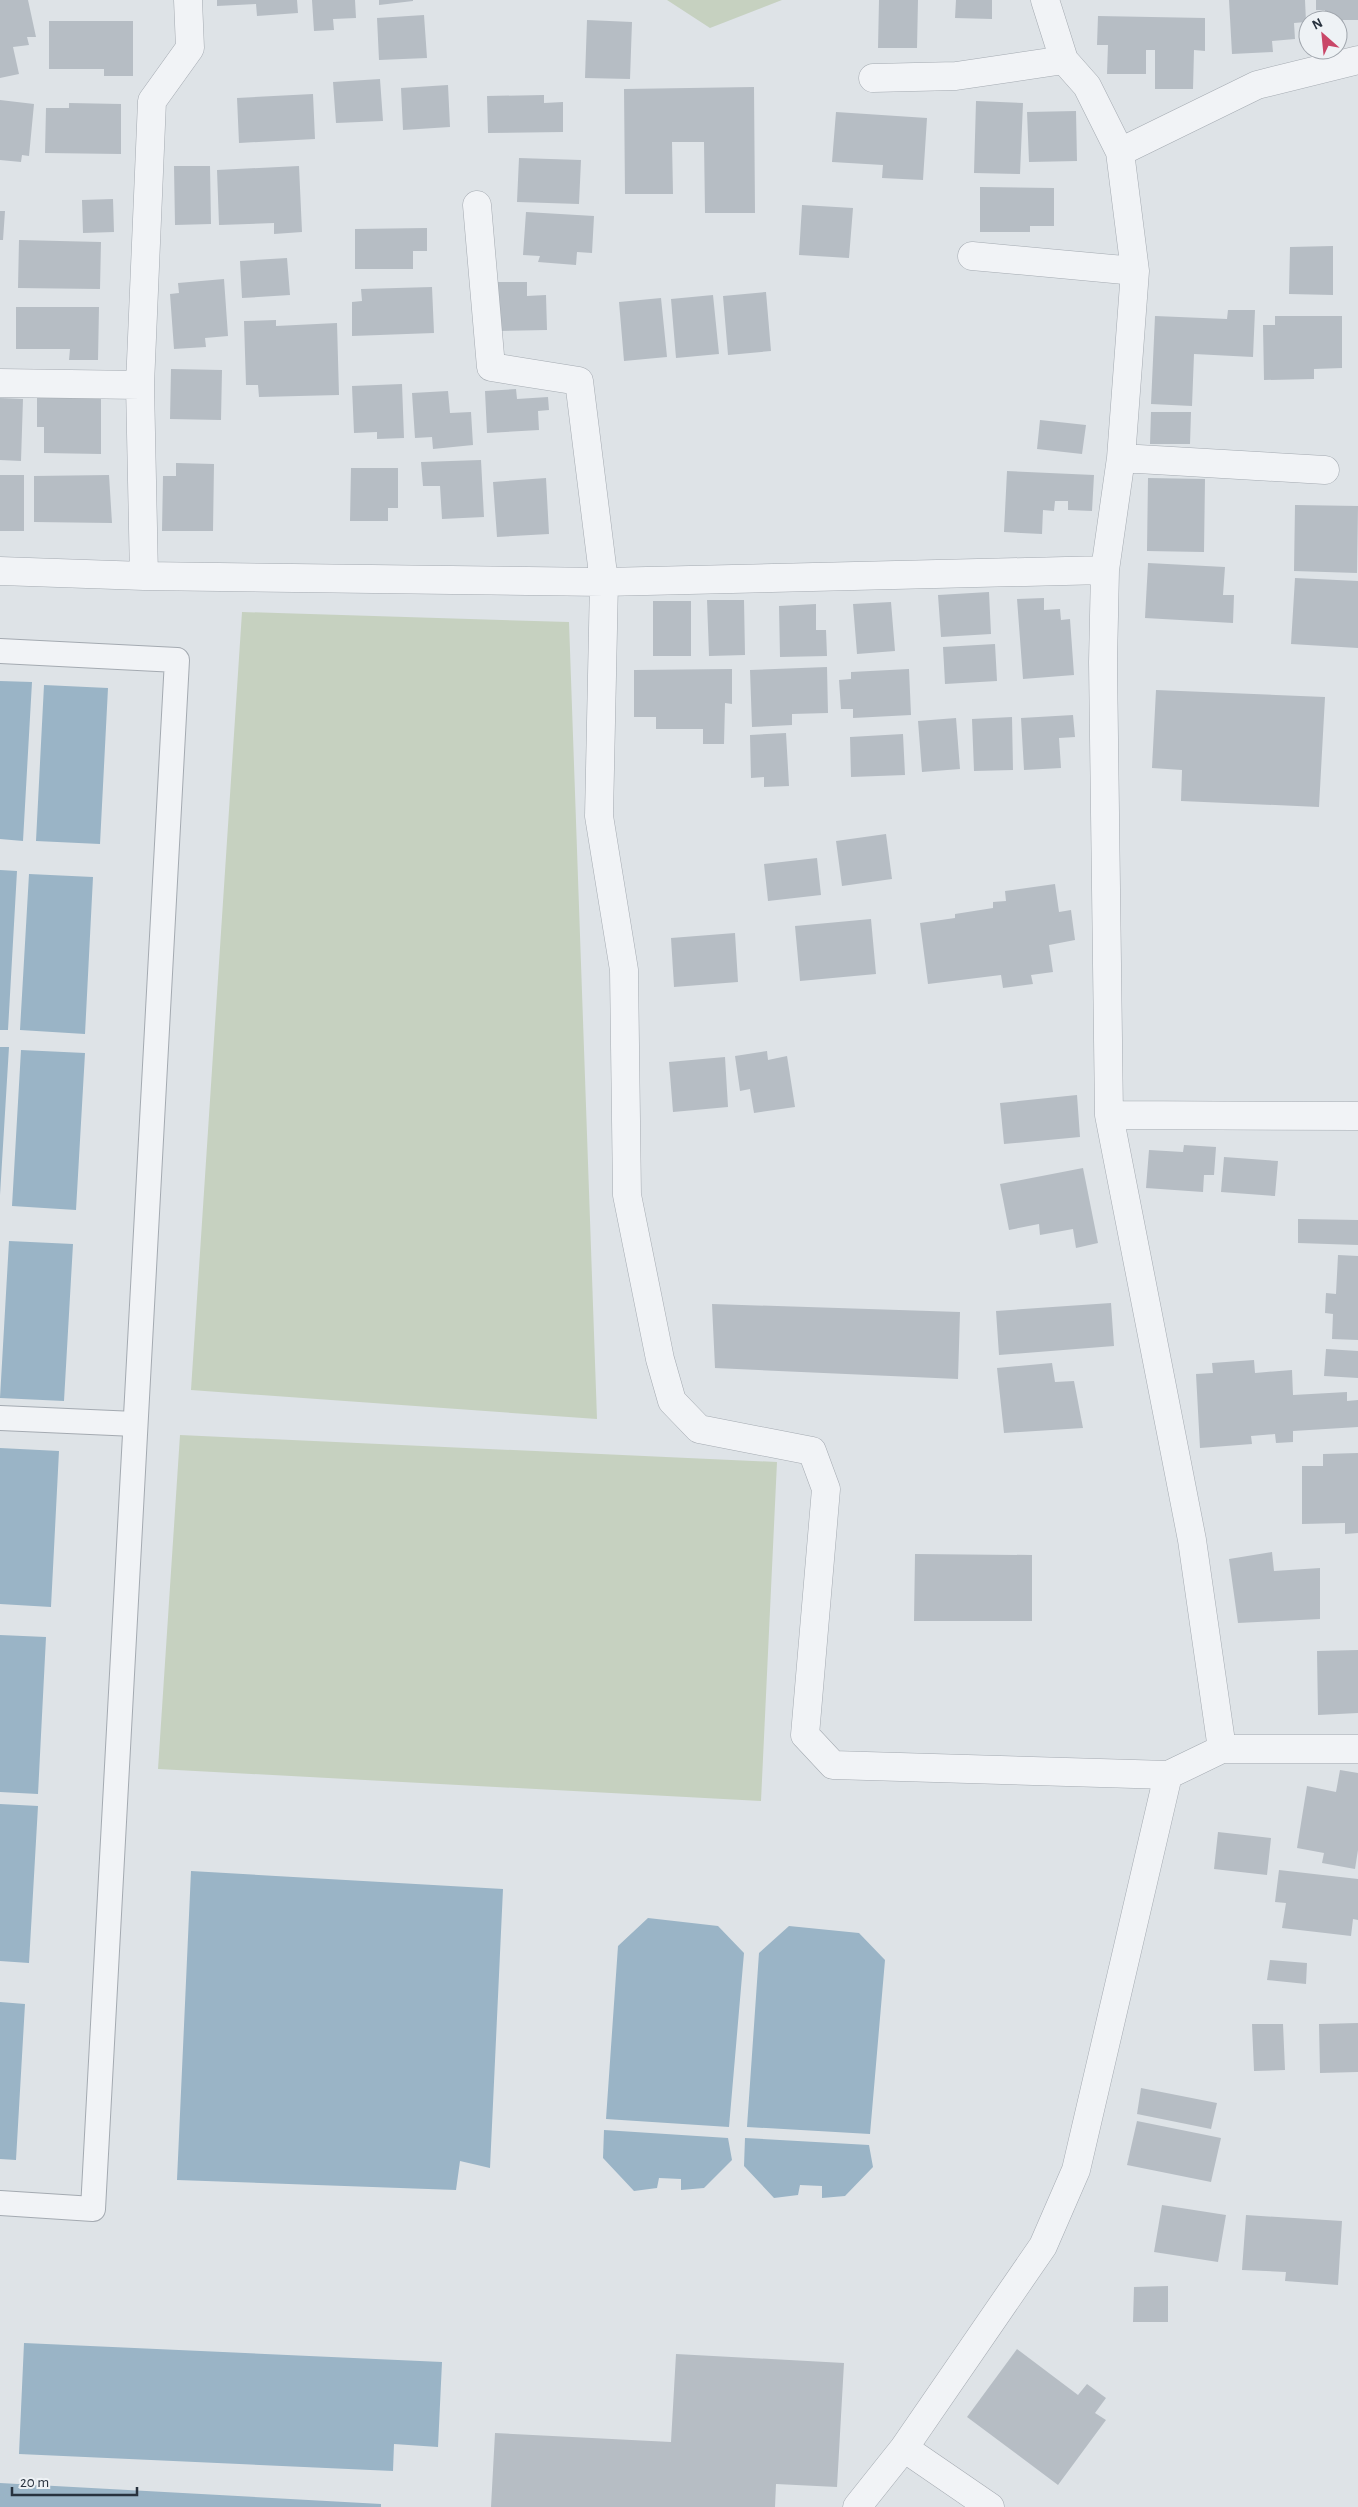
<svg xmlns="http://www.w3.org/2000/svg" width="1358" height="2507" font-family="'Alegreya Sans',sans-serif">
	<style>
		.green { fill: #c6d1c0 }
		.water { fill: #9ab4c6 }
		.building { fill: #b6bdc4 }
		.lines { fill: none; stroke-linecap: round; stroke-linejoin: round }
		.service-casing { stroke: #a4aab1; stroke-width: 26 }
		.minor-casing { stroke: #a4aab1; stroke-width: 29 }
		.service { stroke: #f1f3f6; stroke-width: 24 }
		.minor { stroke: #f1f3f6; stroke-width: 28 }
	</style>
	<rect width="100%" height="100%" fill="#dee3e7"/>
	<path class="green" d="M667,0H782L710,28Z
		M242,612L569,622L597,1419L191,1390Z
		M180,1435L777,1462L761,1801L158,1769Z"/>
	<path class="water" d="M0,681L32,682L23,841L0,839Z
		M44,685L108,688L100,844L36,841Z
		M0,870L17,871L8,1030H0Z
		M29,874L93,877L85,1034L20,1030Z
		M0,1047H9L0,1195Z
		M21,1050L85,1053L76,1210L12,1206Z
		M9,1241L73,1244L64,1401L0,1398Z
		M0,1448L59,1451L51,1607L0,1604Z
		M0,1635L46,1637L38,1794L0,1792Z
		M0,1804L38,1806L29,1963L0,1961Z
		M191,1871L503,1889L490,2168L460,2161L456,2190L177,2180Z
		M648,1918L718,1926L744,1953L729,2127L606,2119L618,1946Z
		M789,1926L859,1933L885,1960L870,2134L747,2127L759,1953Z
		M0,2002L25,2004L16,2160L0,2159Z
		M604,2130L728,2138L732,2160L704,2188L681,2190V2179L659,2178L657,2188L634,2191L603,2158Z
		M745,2138L869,2145L873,2167L845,2196L822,2198V2186L800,2185L798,2195L774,2198L744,2166Z
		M24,2343L442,2362L438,2447L394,2444L393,2471L19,2454Z
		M0,2483L381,2504V2507H0Z"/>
	<path class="building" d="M0,0H28L36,37H27L29,45L13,47L19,74L0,78Z
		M217,0H297L298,13L257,16L256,4L217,6Z
		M312,0H355L356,18L333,19L334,30L314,31Z
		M379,0H413V1L379,5Z
		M879,0H918L917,48H878Z
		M956,0H992V19L955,18Z
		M1229,0H1305L1306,22L1294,23L1295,39L1272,41L1273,52L1232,54Z
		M1316,0H1358V20H1324L1325,10H1316Z
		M424,15L427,58L379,60L377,18Z
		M1098,16L1205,18V51L1194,50L1193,89H1155V50H1146V74H1107L1108,45H1097Z
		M587,20L632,22L630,79L585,78Z
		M49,21H133V76H104V69H49Z
		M380,79L383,121L336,123L333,82Z
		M448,85L450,127L403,130L401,88Z
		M754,87L755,213H705L704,142H672L673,194H625L624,89Z
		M313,94L315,139L239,143L237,98Z
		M544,95V103L563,102V132L488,133L487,96Z
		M0,100L34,104L29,156L22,155L21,162L0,160Z
		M976,101L1023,103L1020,174L974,173Z
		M69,103L121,104V154L45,153L46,108H69Z
		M1076,111L1077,161L1029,162L1027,112Z
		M836,112L927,118L923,180L882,178L883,165L832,162Z
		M519,158L581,160L579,204L517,202Z
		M174,166H210L211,224L175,225Z
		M299,166L302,232L274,234V223L219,225L217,170Z
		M980,187L1054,188V226H1030V232H980Z
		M113,199L114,232L83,233L82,200Z
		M802,205L853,208L849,258L799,255Z
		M0,211H5L3,240H0Z
		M526,212L594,216L592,253L577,252L576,265L538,262L540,256L523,255Z
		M427,228V251H413V269H355V229Z
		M19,240L101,242L100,289L18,288Z
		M1333,246V295L1289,294L1290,247Z
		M287,258L290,295L242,298L240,261Z
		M224,279L228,336L205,338L206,347L174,349L170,294L179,293L178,283Z
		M496,282H527V296L546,295L547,330L497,331Z
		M432,287L434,333L352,336V302L362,301L361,289Z
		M766,292L771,351L728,355L723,296Z
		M713,295L719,354L676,358L671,299Z
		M661,298L667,357L624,361L619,302Z
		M16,307H99L98,360H69L70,349H16Z
		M1228,310H1255L1253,357L1194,354L1192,406L1151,404L1155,316L1227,319Z
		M1275,316H1342V368L1314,369V379L1264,380L1263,325H1275Z
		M276,320V326L337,323L339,395L259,397L258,385H246L244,321Z
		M171,369L222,370L221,420L170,419Z
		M402,384L404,438L377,439V432L354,433L352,386Z
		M516,389L517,399L548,397L549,410L538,411L539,430L487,433L485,391Z
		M448,391L450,413L471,412L473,445L433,449L432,437L415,438L412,393Z
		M37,396L101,397V454L44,453V427H37Z
		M0,398L23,399L21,461L0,460Z
		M1151,412H1191L1190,444H1150Z
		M1040,420L1086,425L1082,454L1037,449Z
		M481,460L484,517L442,519L440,486H423L421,462Z
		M176,463L214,464L213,531H162L163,476H176Z
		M351,468H398V508H388V521H350Z
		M1007,471L1094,475L1092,511L1068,510V501H1055L1054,511L1043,510L1042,534L1004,532Z
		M0,475H24V531H0Z
		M109,475L112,523L34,522V476Z
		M546,478L549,534L497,537L493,482Z
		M1148,478L1205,479L1204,552L1147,551Z
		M1295,505L1358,506L1357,573L1294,571Z
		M1148,563L1225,567L1223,595H1234L1233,623L1145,618Z
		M1295,578L1358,581V648L1291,644Z
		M989,592L991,634L941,637L938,595Z
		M1044,598V610L1060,609L1061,620L1070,619L1074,675L1023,679L1017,599Z
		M707,600H744L745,655L709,656Z
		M653,601H691V656H653Z
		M891,602L895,651L857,654L853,604Z
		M816,604V630H826L827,656L780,657L779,606Z
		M995,644L997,681L945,684L943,647Z
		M827,667L828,713L792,714V725L752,727L750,670Z
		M732,669V704L725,703L724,744H703V729H656V717H634V670Z
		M909,669L911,715L853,718V709H841L839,680L851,679V672Z
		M1156,690L1325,697L1319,807L1181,801L1182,770L1152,768Z
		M1073,715L1075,737L1059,738L1061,768L1024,770L1021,718Z
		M1012,717L1013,770L974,771L972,719Z
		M956,718L960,769L922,772L918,721Z
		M786,733L789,786L764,787V777L751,778L750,735Z
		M903,734L905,775L851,777L850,737Z
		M886,834L892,879L842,886L836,841Z
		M817,858L821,895L768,901L764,864Z
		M1055,884L1059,912L1071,910L1075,940L1049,945L1053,972L1031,975L1033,984L1003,988L1001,975L928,984L920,923L955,918V914L993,908V902L1006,901L1005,891Z
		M871,919L876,974L800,981L795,926Z
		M735,933L738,982L674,987L671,938Z
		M767,1051L768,1060L787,1056L795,1107L754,1113L750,1089L740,1091L735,1056Z
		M725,1057L728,1107L673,1112L669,1062Z
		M1077,1095L1080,1137L1004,1144L1000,1103Z
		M1184,1145L1216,1147L1214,1175H1204L1203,1192L1146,1188L1149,1150L1183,1152Z
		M1224,1157L1278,1161L1275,1196L1221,1192Z
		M1083,1168L1098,1243L1076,1248L1073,1229L1040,1235L1039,1224L1009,1230L1000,1184Z
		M1298,1219L1358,1220V1245L1298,1243Z
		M1338,1255L1358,1256V1340L1332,1339L1333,1314L1325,1313L1326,1293L1336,1294Z
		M1111,1303L1114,1346L999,1355L996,1311Z
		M712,1304L960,1312L958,1379L715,1368Z
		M1326,1349L1358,1351V1378L1324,1376Z
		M1254,1360L1255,1373L1292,1370L1293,1395L1347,1392V1401L1358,1400V1427L1293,1431V1442L1276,1443L1275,1434L1251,1436L1252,1444L1200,1448L1196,1374L1213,1373L1212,1363Z
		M1052,1363L1055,1382L1074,1381L1083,1428L1004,1433L997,1368Z
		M1358,1453V1533L1345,1534V1523L1302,1524V1466H1323V1454Z
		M1272,1552L1274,1571L1320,1568V1619L1238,1623L1229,1559Z
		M915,1554L1032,1555V1621H914Z
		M1358,1650V1713L1318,1715L1317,1651Z
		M1340,1770L1358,1773V1850L1355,1869L1322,1863L1324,1853L1297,1848L1307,1786L1336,1792Z
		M1218,1832L1271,1838L1267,1875L1214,1869Z
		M1279,1870L1358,1879V1920L1353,1919L1351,1936L1282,1928L1286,1903L1275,1902Z
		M1270,1960L1307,1963L1306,1984L1267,1980Z
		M1358,2023V2072L1320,2073L1319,2024Z
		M1252,2024H1283L1285,2070L1254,2071Z
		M1141,2088L1217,2103L1211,2129L1137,2114Z
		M1137,2121L1221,2138L1211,2182L1127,2165Z
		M1162,2205L1226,2215L1218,2262L1154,2252Z
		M1246,2215L1342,2221L1338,2285L1285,2281L1286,2272L1242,2270Z
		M1168,2286V2322H1133L1134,2287Z
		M1017,2349L1078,2395L1087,2384L1106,2398L1095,2413L1106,2420L1058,2485L967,2417Z
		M676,2354L844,2363L837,2487L776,2484L775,2507H491L495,2433L671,2442Z"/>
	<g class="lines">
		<defs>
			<path id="service" d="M0,651L177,660L93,2209L0,2203
				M0,1418L135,1424"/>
			<path id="minor" d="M1045,0L1064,60L1087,86L1120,152L1135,271L1121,458L1105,570L1103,662L1109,1115L1192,1540L1222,1749
				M873,78L956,76L1064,60
				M1120,152L1257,85L1358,60
				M477,205L491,367L579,381L604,582L599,816L624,970L627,1195L660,1359L672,1401L699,1429L812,1451L826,1489L805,1735L833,1765L1168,1775
				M972,256L1135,271
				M0,383L140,385
				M1121,458L1325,470
				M0,571L144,576L604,582L1105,570
				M144,576L140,385L152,101L190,48L188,0
				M1109,1115L1358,1116
				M904,2448L990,2507
				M857,2507L904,2448L1043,2246L1076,2170L1168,1775L1222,1749H1358"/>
		</defs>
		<use href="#service" class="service-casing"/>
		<use href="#minor" class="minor-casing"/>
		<use href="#service" class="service"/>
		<use href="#minor" class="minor"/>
	</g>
	<g transform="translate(1323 35) rotate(333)"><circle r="24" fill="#eef2f5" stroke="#9fa5ac"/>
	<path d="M0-4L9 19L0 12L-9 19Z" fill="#c94768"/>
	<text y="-8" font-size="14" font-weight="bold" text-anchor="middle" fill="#28323e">N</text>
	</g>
	<path d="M12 2487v8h125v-8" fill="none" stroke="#28323e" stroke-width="2.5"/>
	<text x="20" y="2487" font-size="15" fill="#28323e" stroke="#eef2f5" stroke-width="4" paint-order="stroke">20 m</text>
</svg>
